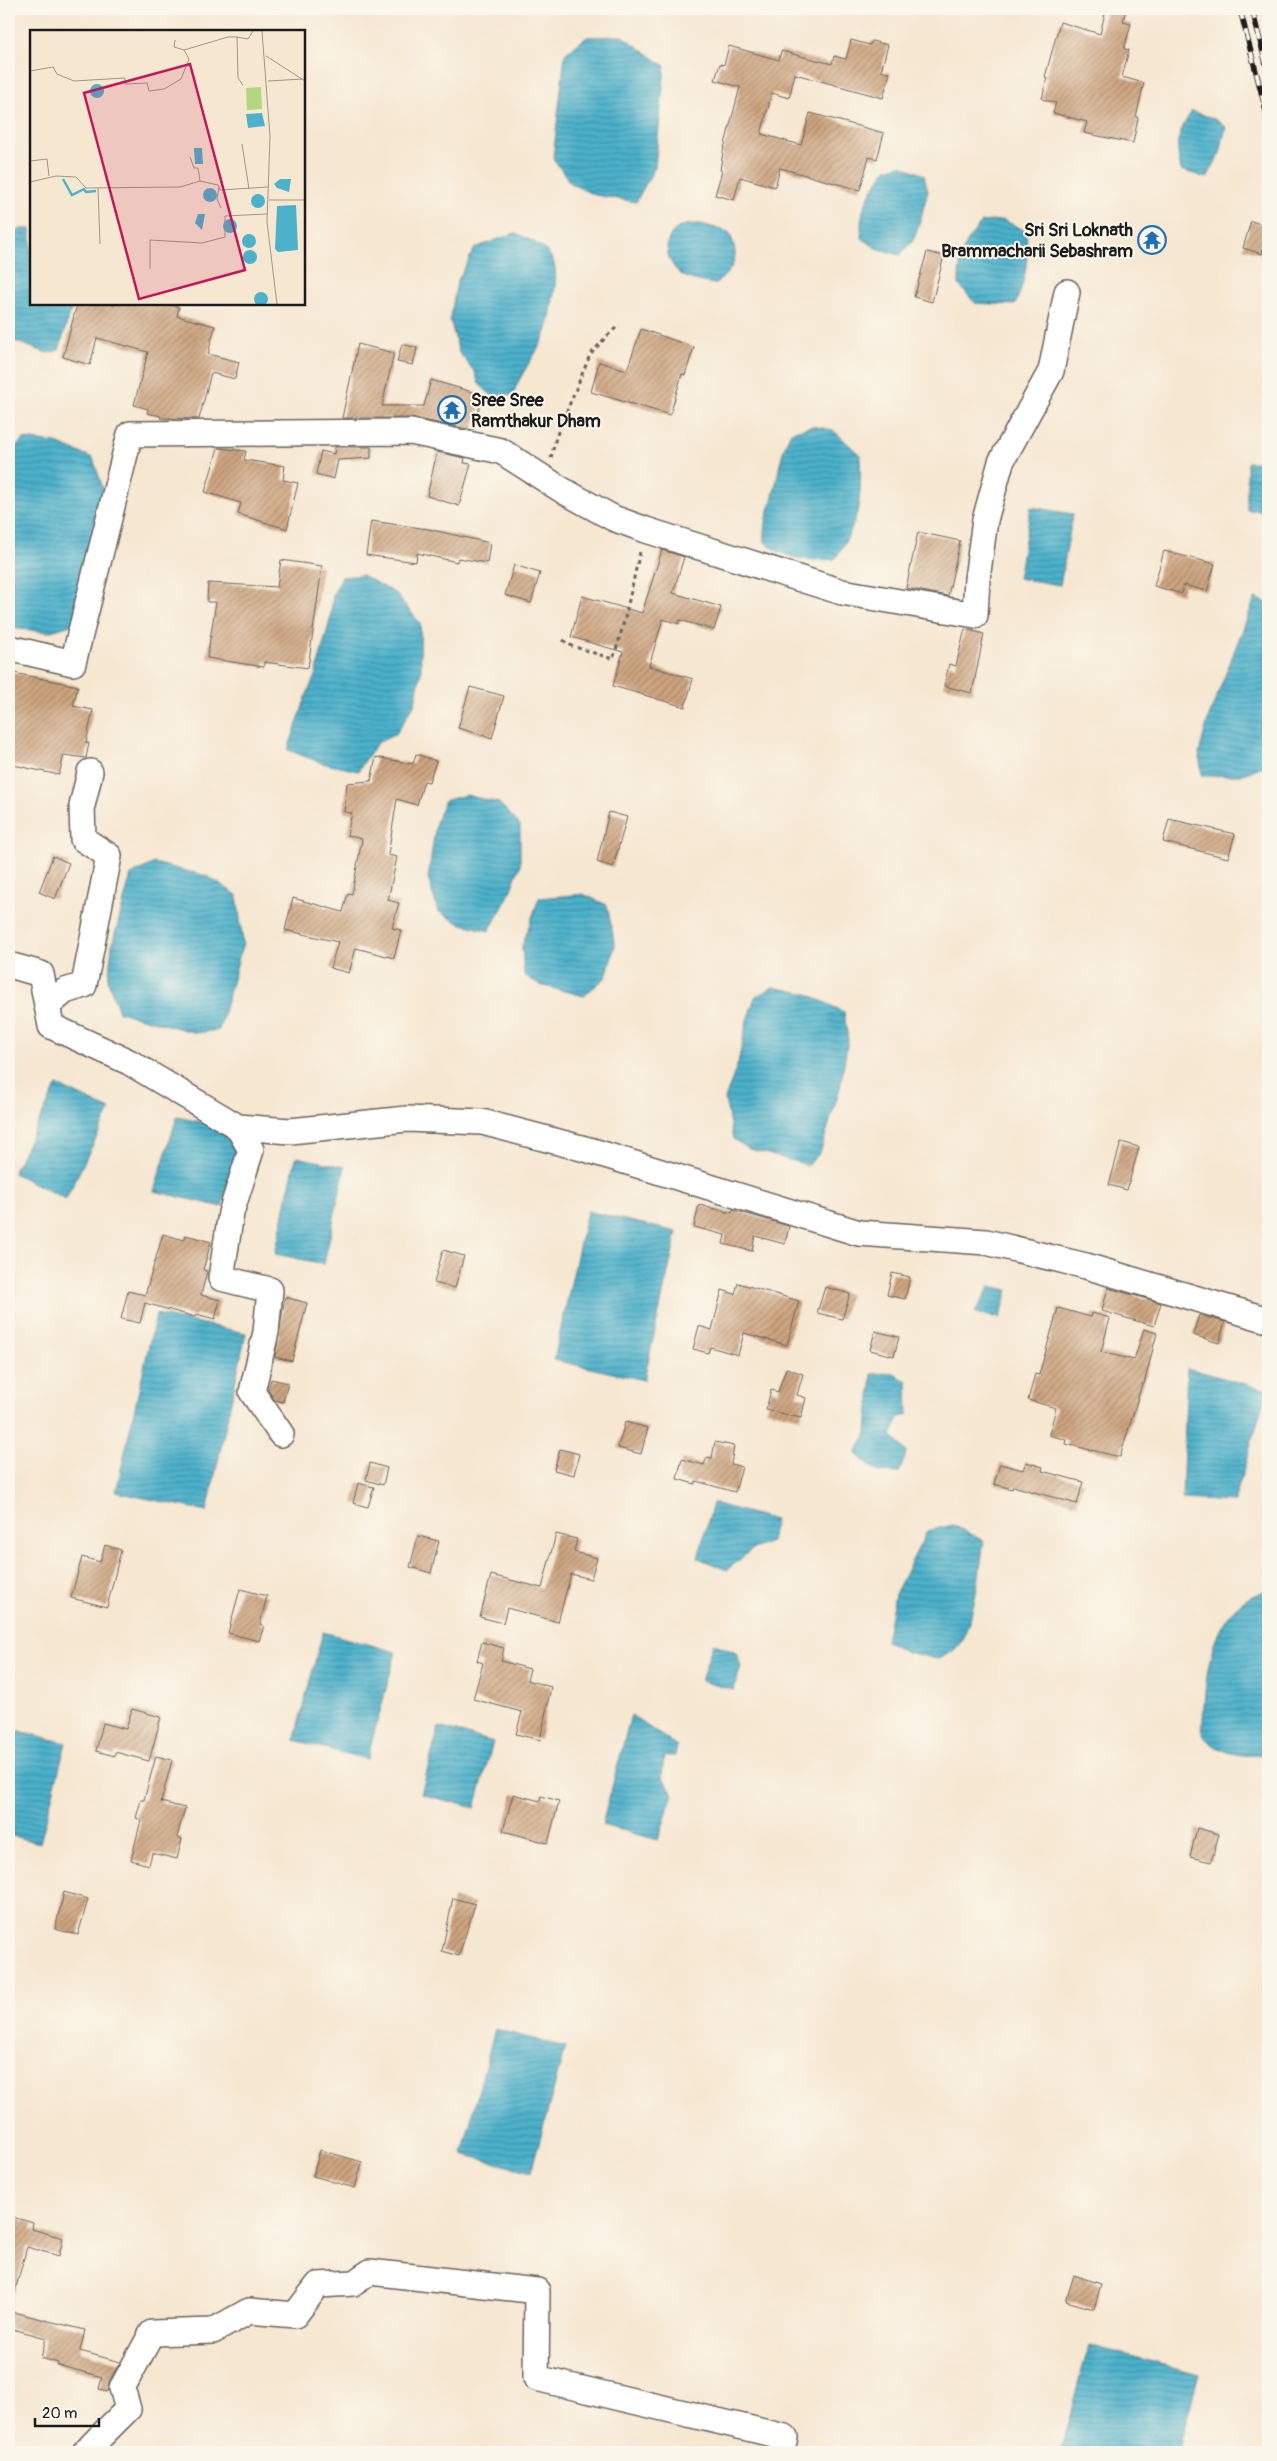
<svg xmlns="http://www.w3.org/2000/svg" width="1277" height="2461" font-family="Pangolin,sans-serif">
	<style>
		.water { fill: url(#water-rules); stroke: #346674 }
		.building { fill: url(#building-hatch) }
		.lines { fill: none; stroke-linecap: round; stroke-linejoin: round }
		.minor-casing { stroke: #68635b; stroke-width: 28 }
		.path { stroke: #68635b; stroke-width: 3; stroke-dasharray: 4 4; stroke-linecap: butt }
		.minor { stroke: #fff; stroke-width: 25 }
		.rail-casing { stroke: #1c1c1c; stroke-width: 5.5 }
		.rail { stroke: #fbf7ec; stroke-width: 4; stroke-dasharray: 11; stroke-linecap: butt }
		.labels { text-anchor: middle; stroke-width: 4; stroke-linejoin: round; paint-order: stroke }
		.poi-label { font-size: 18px; font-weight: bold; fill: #1c1c1c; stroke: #fbf7ec; text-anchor: end }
		.inset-river { fill: none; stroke: #4cb1cb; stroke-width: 2.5 }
		.inset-road { fill: none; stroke: #9f9689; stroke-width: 1 }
		.view { fill: #c2185b; fill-opacity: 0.15; stroke: #c2185b; stroke-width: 2.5 }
		.inset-edge { fill: none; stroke: #1c1c1c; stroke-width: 2.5 }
	</style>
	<defs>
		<pattern id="water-rules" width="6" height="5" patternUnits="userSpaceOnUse" patternTransform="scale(1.25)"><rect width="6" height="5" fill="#4cb1cb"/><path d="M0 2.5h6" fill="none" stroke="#3e8fa4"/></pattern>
		<pattern id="building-hatch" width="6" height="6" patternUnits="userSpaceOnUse" patternTransform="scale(1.25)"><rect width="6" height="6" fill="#cda47f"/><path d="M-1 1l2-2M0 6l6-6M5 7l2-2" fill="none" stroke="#a68567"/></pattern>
	</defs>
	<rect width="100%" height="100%" fill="#fbf7ec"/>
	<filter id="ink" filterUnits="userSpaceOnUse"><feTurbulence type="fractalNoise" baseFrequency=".02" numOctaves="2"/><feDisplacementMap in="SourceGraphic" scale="10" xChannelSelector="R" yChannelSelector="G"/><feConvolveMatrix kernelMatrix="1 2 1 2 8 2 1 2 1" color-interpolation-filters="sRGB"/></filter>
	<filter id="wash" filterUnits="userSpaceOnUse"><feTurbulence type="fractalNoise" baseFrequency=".0096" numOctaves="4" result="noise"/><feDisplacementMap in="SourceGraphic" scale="20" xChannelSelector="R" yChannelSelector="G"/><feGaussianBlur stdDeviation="1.12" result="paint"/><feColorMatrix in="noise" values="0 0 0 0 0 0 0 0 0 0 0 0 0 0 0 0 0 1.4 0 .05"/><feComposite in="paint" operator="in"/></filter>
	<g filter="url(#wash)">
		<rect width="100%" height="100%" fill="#f6e7d1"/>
		<path class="water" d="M622,36L665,66L655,167L636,202L595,195L571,184L553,158L565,54L587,37Z
			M1192,111L1215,119L1226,127L1220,153L1207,178L1181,170C1175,143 1177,134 1192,111Z
			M901,165L924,175L928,191L920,221L914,239L900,255L876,248L862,238C857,210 871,191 886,169Z
			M1003,220L1026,231C1029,260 1026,278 1015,305L975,303L959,285C959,254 962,246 982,222Z
			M702,224L729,232C740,256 736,268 715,284C703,282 691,281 681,274C665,262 660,235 682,226C687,224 696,224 702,224Z
			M21,229H31V304H73L59,350L47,353L9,339V233Z
			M515,233C552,249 561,258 553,299C551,311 549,326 544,337C535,357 520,373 513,395H491L479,384L475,372L459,353L450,319L457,282L475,248Z
			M812,426L833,430L860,455C862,500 860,520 835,559C808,561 786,560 765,542C764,521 769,512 774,492C779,471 781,451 791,432Z
			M24,439L56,443L93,458L103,489L74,624L48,632L9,628V453Z
			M1247,462H1268V510H1247Z
			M1031,507L1073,514L1060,585L1018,578Z
			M362,575L395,593L420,623L421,672L415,703L396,734L377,743L358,771L322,763L288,750L307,694L315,676L330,620L333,594L342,577Z
			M1255,598L1268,603V766L1266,765L1241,775L1202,776L1199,753L1208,719Z
			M466,795L499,803L520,825V866L508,897L489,931L459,923L438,911L428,878L436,822L444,801Z
			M154,863L207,876L237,895L243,943L219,1030L196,1033L119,1012L108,981L112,945L131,875Z
			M583,894L607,905L615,945L606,977L584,996L540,985L524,975L522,946L539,898Z
			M773,987L808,994L844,1012L848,1040L840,1088L820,1153L808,1165L749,1149L733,1139L725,1099L738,1063L747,1020L755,997Z
			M57,1085L110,1110L66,1199L13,1173Z
			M177,1117L210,1124L237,1144L222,1207L154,1191Z
			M296,1157L345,1167L324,1264L275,1254Z
			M587,1211L677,1232L644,1380L554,1360Z
			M990,1286L1008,1290L1000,1318L975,1313Z
			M156,1314L246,1333L207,1511L116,1492Z
			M1187,1368L1267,1390L1234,1502L1182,1499Z
			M892,1373L907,1381L908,1415L900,1417L891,1435L907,1452L899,1473L877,1471L856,1454L867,1433L872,1374Z
			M713,1503L775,1520L771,1542L751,1550L727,1570L698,1558Z
			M953,1525L984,1541C980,1566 974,1631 955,1649C951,1653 944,1656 938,1659L903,1651L886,1641L895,1594L927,1531Z
			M1268,1590V1754C1244,1758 1217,1754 1202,1734C1206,1680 1205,1607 1268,1590Z
			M323,1632L396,1652L367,1759L294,1740Z
			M713,1643L736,1653L741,1666L734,1690L701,1681Z
			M631,1715L677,1746L675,1756H664L662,1776L673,1794L658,1840L602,1825Z
			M439,1727L493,1742L475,1808L421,1794Z
			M9,1728L66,1743L40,1843L9,1835Z
			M495,2029L565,2047L531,2172L462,2154Z
			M1089,2345L1199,2374L1178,2452H1060Z"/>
		<g id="blocks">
			<path class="building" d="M1106,9H1126L1123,22L1131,24L1124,49L1129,50L1122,77L1144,83L1136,117L1138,118L1133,143L1084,133L1087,122L1053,113L1056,103L1042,99L1047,78L1045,77L1060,22L1100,34Z
				M851,40L870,45L872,41L888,45L881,71L890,73L883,98L795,74L789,98L772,93L761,134L801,145L810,113L884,133L877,159L869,157L860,190L780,168L775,187L740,177L734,200L715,195L722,171L720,170L723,152L740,87L715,80L720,64L724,65L729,46L779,60L781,51L832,64L834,56L846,59Z
				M1251,221L1268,226L1262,254L1243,248Z
				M927,252L944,256L932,302L914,297Z
				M77,304H167L179,307L177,316L215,326L208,354L239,362L235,379L211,373L199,419L160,418L161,416L147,413L148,409L134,405L148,352L97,338L90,365L63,357Z
				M641,329L694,347L685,375L682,374L670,415L591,392L599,362L627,370Z
				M358,344L394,353L382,406H424L431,380L483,395L473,430L411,418H342Z
				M402,344L417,348L413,365L397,362Z
				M335,447H371V458L338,460L334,479L316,474L321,451L334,454Z
				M218,448L246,451L244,460L285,466L283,480L298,483L287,529L238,514L241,503L205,492Z
				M437,452L465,458L464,463L471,464L459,506L427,496Z
				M371,521L428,529L490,543L487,563L458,558L457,562L417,553L416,562L366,555Z
				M918,532L960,541L948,596L906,588Z
				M662,550L684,557L673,593L721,607L714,630L680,620L679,624L663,619L649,666L693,679L685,707L613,686L623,652L571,637L582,596L642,613Z
				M1164,551L1215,564L1207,591L1184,585L1182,594L1154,586Z
				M281,560L322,566L308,668L264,662V667L207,658L216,602H207L208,583L277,587Z
				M514,565L540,573L531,603L505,595Z
				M965,629L984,634L972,693L944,686L949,664L956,666Z
				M9,672L78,686L73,706L93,710L86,743H89L86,758L64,755L59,775L9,764Z
				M470,687L504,696L492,738L458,728Z
				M416,754L436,761L429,782L424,781L417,805L397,799L388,855L397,857L388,900L399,903L392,928L401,930L394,958L356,948L349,973L330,968L338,942L285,930L293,898L343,912L348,893L352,894L362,839L347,835L352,813L344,812L347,783L371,781L376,757L413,764Z
				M609,812L627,817L613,867L597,862Z
				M1169,819L1235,834L1228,858L1163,842Z
				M53,856L69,863L55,899L39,892Z
				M1121,1142L1139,1147L1127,1190L1109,1185Z
				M699,1205L732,1213L733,1210L789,1226L785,1244L755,1236L752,1251L723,1244L725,1235L694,1227Z
				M163,1234L184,1240L186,1235L211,1242L203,1270L207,1271L201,1295L220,1300L215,1319L196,1314L195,1317L145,1303L140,1323L121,1319L128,1291L145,1295Z
				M443,1250L464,1256L455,1288L434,1283Z
				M892,1273L910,1277L905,1299L887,1295Z
				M738,1283L799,1301L787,1345L744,1333L738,1355L710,1347L708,1353L693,1349L699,1326L712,1330L722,1290L735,1294Z
				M825,1287L850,1294L842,1319L817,1313Z
				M1108,1288L1161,1303L1154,1326L1102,1311Z
				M285,1297L307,1303L292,1361L275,1357Z
				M1058,1308L1091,1317L1092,1313L1110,1318L1101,1352L1134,1360L1144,1329L1157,1333L1144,1384H1142L1120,1457L1066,1444L1067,1440L1049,1435L1056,1408L1028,1400L1035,1374L1039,1375Z
				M1199,1315L1225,1322L1219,1343L1193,1335Z
				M875,1331L899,1337L894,1356L870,1350Z
				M786,1368L803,1374L797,1395L806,1398L801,1418L766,1410L771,1390L778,1392Z
				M271,1379L288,1383L283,1402L275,1400L268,1390Z
				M625,1422L648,1428L641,1454L618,1448Z
				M715,1442L734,1446L731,1464L742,1467L735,1492L696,1481L695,1484L677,1479L682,1459L704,1465L707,1457L712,1458Z
				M560,1449L579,1454L574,1475L554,1470Z
				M1026,1462L1043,1467L1042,1471L1083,1482L1077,1504L1013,1486L1012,1489L994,1484L1000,1464L1023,1470Z
				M370,1463L387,1468L383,1485L366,1480Z
				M358,1483L374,1487L368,1507L353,1503Z
				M556,1534L577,1539L574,1552L597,1558L591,1579L571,1574L558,1622L507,1608L503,1623L480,1617L491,1575L542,1588Z
				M418,1536L439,1541L431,1573L410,1567Z
				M105,1545L121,1550L107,1607L71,1598L82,1557L100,1562Z
				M240,1589L267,1596L260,1624L264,1626L259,1641L228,1633Z
				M482,1642L504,1648L501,1661L530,1669L527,1680L551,1687L540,1740L516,1734L522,1712L473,1699L483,1663L477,1661Z
				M132,1709L161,1717L149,1761L115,1752V1756L96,1751L103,1723L126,1729Z
				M156,1756L172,1760L161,1802L185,1808L177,1837L182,1839L177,1859L152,1853L149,1865L131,1860L141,1820L136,1818L141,1800H144Z
				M513,1794L540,1801L541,1796L559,1801L548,1843L503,1831Z
				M1197,1828L1219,1834L1211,1862L1190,1857Z
				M64,1892L88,1899L78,1935L55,1929Z
				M453,1898L475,1904L459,1956L442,1951Z
				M320,2150L362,2162L355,2188L313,2176Z
				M9,2216L33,2223L32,2229L63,2238L59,2256L27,2247L14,2294H9Z
				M1074,2275L1101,2284L1094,2309L1066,2301Z
				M9,2311L85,2330L80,2351L120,2362L109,2381L108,2391L99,2389L102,2377L57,2365L58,2363L41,2358L46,2338L9,2328Z"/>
		</g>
	</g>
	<g filter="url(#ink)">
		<use href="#blocks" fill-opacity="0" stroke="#68635b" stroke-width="1"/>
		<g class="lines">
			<defs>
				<path id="minor" d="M9,648L73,663L130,434L411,432L501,451L562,490L613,518L646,530L842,592L975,615L977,579L985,520L1001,462L1051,371L1067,292
					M9,965L41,974L51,1026L129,1062L238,1127L290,1131L407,1119L482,1122L589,1150L859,1233L986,1242L1086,1266L1268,1320
					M47,1006L65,991L84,985L109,856L83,839L82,806L90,772
					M238,1127L251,1150L231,1213L221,1278L270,1290L266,1332L252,1392L281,1434
					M85,2452L128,2409L122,2388L152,2333L213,2331L249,2311L295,2315L318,2285L354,2283L370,2272L537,2291L536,2378L785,2437L782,2452"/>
			</defs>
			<use href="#minor" class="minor-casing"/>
			<path class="path" d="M551,458L556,437L590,355L606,337L619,325
				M563,640L572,646L613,659C625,624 631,588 640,552"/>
			<use href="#minor" class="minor"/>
			<defs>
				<path id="rail" d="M1240,9L1268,119
					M1252,9L1268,72"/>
			</defs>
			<use href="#rail" class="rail-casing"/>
			<use href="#rail" class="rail"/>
		</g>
	</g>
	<defs>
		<symbol id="temple-ring" viewBox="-11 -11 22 22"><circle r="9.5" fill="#fbf7ec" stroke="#1f6fb2" stroke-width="1.5"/><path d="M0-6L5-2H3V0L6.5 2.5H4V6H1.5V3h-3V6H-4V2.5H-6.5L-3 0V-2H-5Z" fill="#1f6fb2"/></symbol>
	</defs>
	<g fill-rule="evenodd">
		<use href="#temple-ring" x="1136" y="224" width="32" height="32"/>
		<use href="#temple-ring" x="436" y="394" width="32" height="32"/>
	</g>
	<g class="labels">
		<g class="poi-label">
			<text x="1133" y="236">Sri Sri Loknath<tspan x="1133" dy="21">Brammacharii Sebashram</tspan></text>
			<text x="471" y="406" text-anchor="start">Sree Sree<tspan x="471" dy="21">Ramthakur Dham</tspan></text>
		</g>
	</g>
	<g transform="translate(30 30)">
		<rect width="275" height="275" fill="#f6e7d1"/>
		<path d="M231,57L232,79L217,80L216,58Z" fill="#b3d67e"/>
		<path d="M60 61a7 7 0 1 1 14 0a7 7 0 1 1-14 0ZM232,83L235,96L218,98L216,84ZM164,118H172L173,134H165ZM250,149H261L259,162L247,158L244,154ZM173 165a7 7 0 1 1 14 0a7 7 0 1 1-14 0ZM221 171a7 7 0 1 1 14 0a7 7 0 1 1-14 0ZM266,175L268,220L248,222L245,219L247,176ZM168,184H175L172,200L165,193ZM193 196a7 7 0 1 1 14 0a7 7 0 1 1-14 0ZM212 211a7 7 0 1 1 14 0a7 7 0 1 1-14 0ZM213 227a7 7 0 1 1 14 0a7 7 0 1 1-14 0ZM224 269a7 7 0 1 1 14 0a7 7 0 1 1-14 0Z" fill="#4cb1cb"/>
		<path class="inset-river" d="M33,149L42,165L54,159L56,162L66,161"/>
		<path class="inset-road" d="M232,1L240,106L237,192L247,274M154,20L198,7H207M236,26L275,51M0,41L23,37L27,44L44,51L95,48V54L117,53L119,61L134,59L151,49L159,29L154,20L144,17L145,10M238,51L273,49M213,55L208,48L207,7L218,9L223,1M212,114L219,159M160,127L164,138H168L170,151M0,131L17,129L19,146M0,152L26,146L46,147L56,158L150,157L170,151L188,155L190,160L238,157M189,157L187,169L191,178M68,158L70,214M239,170H275M120,239V210L172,213L195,207V186L237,184"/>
		<path class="view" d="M160,34L215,240L109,269L54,63Z"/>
		<rect width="275" height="275" class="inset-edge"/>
	</g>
	<rect width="1277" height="2461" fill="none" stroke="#fbf7ec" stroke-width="30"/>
	<path d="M35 2418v8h64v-8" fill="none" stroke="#1c1c1c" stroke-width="2.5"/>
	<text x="42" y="2418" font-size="15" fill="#1c1c1c" stroke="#fbf7ec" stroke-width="4" paint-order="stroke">20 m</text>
</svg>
